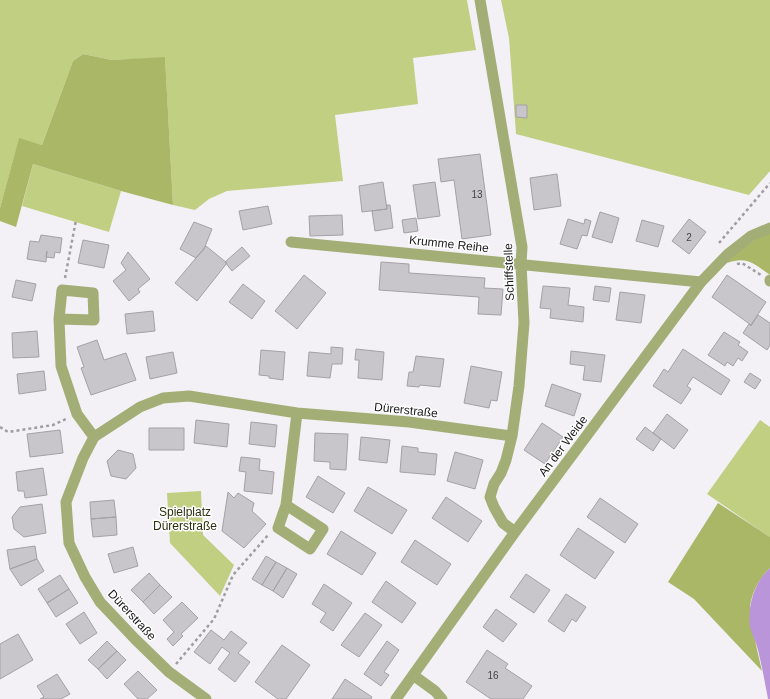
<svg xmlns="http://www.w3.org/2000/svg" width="770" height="699" font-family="Helvetica,sans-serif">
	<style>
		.green { fill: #c1cf83 }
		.forest { fill: #a9b766 }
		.water { fill: #bb95da }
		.building { fill: #c8c6ca; stroke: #a3a1a5 }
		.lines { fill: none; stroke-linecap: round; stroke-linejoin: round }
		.path { stroke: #9f9da0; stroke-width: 2.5; stroke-dasharray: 3 3; stroke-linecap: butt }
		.minor { stroke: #a3ae77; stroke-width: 11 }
		.labels { text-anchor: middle; stroke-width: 3; stroke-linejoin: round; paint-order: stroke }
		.number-label { font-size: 10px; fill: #454445 }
		.street-label { font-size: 12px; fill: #191819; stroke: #fff }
		.park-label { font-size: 12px; fill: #2b300d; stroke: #fff }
	</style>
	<rect width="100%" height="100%" fill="#f3f1f5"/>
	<path class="green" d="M0,0H467L476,50L413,58L418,104L335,115L343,181L227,191L209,199L195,210L173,205L165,58L112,60L83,54L73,61L42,145L19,139L0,208Z
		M501,0H770V171L749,195L516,134L509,38Z
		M33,164L121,191L109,232L22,206Z
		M760,420L770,427V537L707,494Z
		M201,491L203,535L234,565L220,596L170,543L167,493Z"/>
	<path class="forest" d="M83,54L112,60L165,57L173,205L121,191L33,164L16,227L0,221V208L19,138L42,145L73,61Z
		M770,233V275C754,264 748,256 727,263L732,255L759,237Z
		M718,503L770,537V568C759,578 749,597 750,612C752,630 758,653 762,671L694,599L668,582Z"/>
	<path class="water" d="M770,568V699H768C765,683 762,666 758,650C756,642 752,635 750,627C747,606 755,581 770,568Z"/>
	<path class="building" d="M516,105H527V118L516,117Z
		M480,154L491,235L462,239L454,180L441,182L438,159Z
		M557,174L561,206L534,210L530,178Z
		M383,182L387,209L362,212L359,186Z
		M435,182L440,216L418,219L413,185Z
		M387,205H390L393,228L375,231L372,211L387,209Z
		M268,206L272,224L243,230L239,211Z
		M600,212L619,218L612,243L592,237Z
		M342,215L343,235L310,236L309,216Z
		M416,218L418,231L404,233L402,220Z
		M568,219L584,224L585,219L591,221L587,236L582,235L577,249L560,244Z
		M689,219L706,232L689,254L672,241Z
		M642,220L664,226L658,247L636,241Z
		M194,222L212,229L204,249L196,258L180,249Z
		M41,235L62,238L60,253L55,252L54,258L46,257L47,251L46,262L27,259L30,241L39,242Z
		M83,240L109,245L104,268L78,263Z
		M206,246L227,263L197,301L175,283Z
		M242,247L250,256L232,271L225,262Z
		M128,252L150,279L138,289L140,292L129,301L113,281L126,270L121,263Z
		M381,262L409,264V273L485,278L484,288L503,289L501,315L478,314L479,297L379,290Z
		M304,275L326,293L297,329L275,311Z
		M727,275L766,302L751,325L712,297Z
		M16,280L36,284L32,301L12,297Z
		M243,284L265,301L252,319L229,302Z
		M543,286L570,288L568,305L584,307L583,322L550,318L551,309L540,308Z
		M595,286L611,288L609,302L593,300Z
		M620,292L645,295L641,323L616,320Z
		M153,311L155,331L127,334L125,314Z
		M758,315L770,323V345L767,350L743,333L749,324L751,326Z
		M37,331L39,357L13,358L12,333Z
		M724,332L740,342L738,345L748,352L742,361L738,358L733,366L727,362L725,366L708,355Z
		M97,340L104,360L126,353L136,380L91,395L81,368L84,367L77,347Z
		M331,347L343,348L342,364H332L330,378L307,376L309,352L331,354Z
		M356,349L384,352L382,380L358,378L359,360H355Z
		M683,349L730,380L721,395L693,377L687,386L691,389L681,404L653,386L664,369L668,372Z
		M261,350L285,352L283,380L269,378V376L259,375Z
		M571,351L605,355L601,382L583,380L585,366L570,364Z
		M173,352L177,373L150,379L146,357Z
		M416,356L444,359L440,387L420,385L419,387L407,386L409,372H413Z
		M471,366L502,372L497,401L491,400L489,408L464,403Z
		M44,371L46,390L19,394L17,374Z
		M750,373L761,380L755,389L744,382Z
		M552,384L581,394L574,416L545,406Z
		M667,414L688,430L674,449L653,433Z
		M196,420L229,424L227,447L194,443Z
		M251,422L277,425L275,447L249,444Z
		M542,423L563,437L545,464L524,450Z
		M645,427L661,439L653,451L636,439Z
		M149,428H184V450H149Z
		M60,430L63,453L30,457L27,434Z
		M315,433L348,434L346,470L330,469V462L314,461Z
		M361,437L390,440L387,463L359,460Z
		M402,446L418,448V452L437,454L435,475L400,472Z
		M118,450L133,454L136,468L126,479L111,476L107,461Z
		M455,452L483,460L475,489L447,481Z
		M241,457L260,459L259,470L274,472L272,494L244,491L246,472L239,471Z
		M43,468L47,495L25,498L24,491H18L16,472Z
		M318,476L345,493L333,513L306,497Z
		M368,487L407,510L392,534L354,511Z
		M228,492L234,498L238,493L254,503L252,511L266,524L244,548L222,531Z
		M446,497L482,521L468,542L432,518Z
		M600,498L638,524L625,543L587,517Z
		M114,500L116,517L91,519L90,502Z
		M42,504L46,533L24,537L14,529L12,517L20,507Z
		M116,517L117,535L93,537L91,519Z
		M578,528L614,552L595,579L560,555Z
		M341,531L376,553L362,575L327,554Z
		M415,540L451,564L437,585L401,562Z
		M35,546L37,559L10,569L7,550Z
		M133,547L138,566L114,573L108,554Z
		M266,556L276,562L262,585L252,579Z
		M37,559L44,571L21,586L10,569Z
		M276,562L287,568L273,591L262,585Z
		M287,568L297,574L283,598L273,591Z
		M149,573L160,585L143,602L131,590Z
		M526,574L550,590L534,613L510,597Z
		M60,575L69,589L47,603L38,589Z
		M386,581L416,603L402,623L372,602Z
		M324,584L352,603L333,631L320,622L326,613L312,604Z
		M160,585L172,597L154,614L143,602Z
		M69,589L78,603L56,617L47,603Z
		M566,594L586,607L576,622L572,619L564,632L548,621Z
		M182,602L198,618L181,634L183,636L173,646L167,639L174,632L163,620Z
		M496,609L517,624L503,642L483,627Z
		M84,612L97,633L80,644L66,624Z
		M365,613L382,625L359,657L341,645Z
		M211,630L224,640L231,631L247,643L238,653L250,662L235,682L218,669L230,653L222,647L210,664L194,652Z
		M18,634L33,660L0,679V644Z
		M107,641L117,651L98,669L88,660Z
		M387,641L399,650L384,672L389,675L381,686L364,674Z
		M282,645L310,665L286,699H278L255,682Z
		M487,650L508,664L505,668L532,686L523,699H491L466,682Z
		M117,651L126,660L107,679L98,669Z
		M138,671L157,690L147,699H138L124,684Z
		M57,674L70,694L61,699H40L44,697L37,686Z
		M345,679L372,697L371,699H332Z"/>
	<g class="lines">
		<path class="path" d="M719,243L770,183
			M737,264L742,263L761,275
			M65,278L76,220
			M0,427L8,432L53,425L66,419
			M176,664L214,619L233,575L269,534"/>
		<path class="minor" d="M480,0L522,247L521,264L524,323L519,386L512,436L506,460L501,473L494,484L490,497L494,507L503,523L515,532
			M291,242L701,282
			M770,280V281
			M59,319L94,320L93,293L62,290L59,319L61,366L77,414L94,437
			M286,505L323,529L310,549L278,528L286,505L297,413
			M413,675L435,691L442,699
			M206,699L169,672L135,639L100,602L85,577L69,543L66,502L83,458L94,437L140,407L163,398L189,396L297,413L409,422L512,436
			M396,699L515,532L701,282L728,254L751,236L770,228"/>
	</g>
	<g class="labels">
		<g class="number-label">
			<text x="477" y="198">13</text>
			<text x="689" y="241">2</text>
			<text x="493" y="679">16</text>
		</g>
		<g class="street-label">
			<text transform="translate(449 244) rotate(6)" y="4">Krumme Reihe</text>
			<text transform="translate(509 272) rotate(-92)" y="4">Schiffstelle</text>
			<text transform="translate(406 410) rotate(6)" y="4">Dürerstraße</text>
			<text transform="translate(563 446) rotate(-53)" y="4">An der Weide</text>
			<text transform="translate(132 615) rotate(47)" y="4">Dürerstraße</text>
		</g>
		<g class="park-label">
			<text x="185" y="516">Spielplatz<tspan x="185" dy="14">Dürerstraße</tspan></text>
		</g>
	</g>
</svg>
